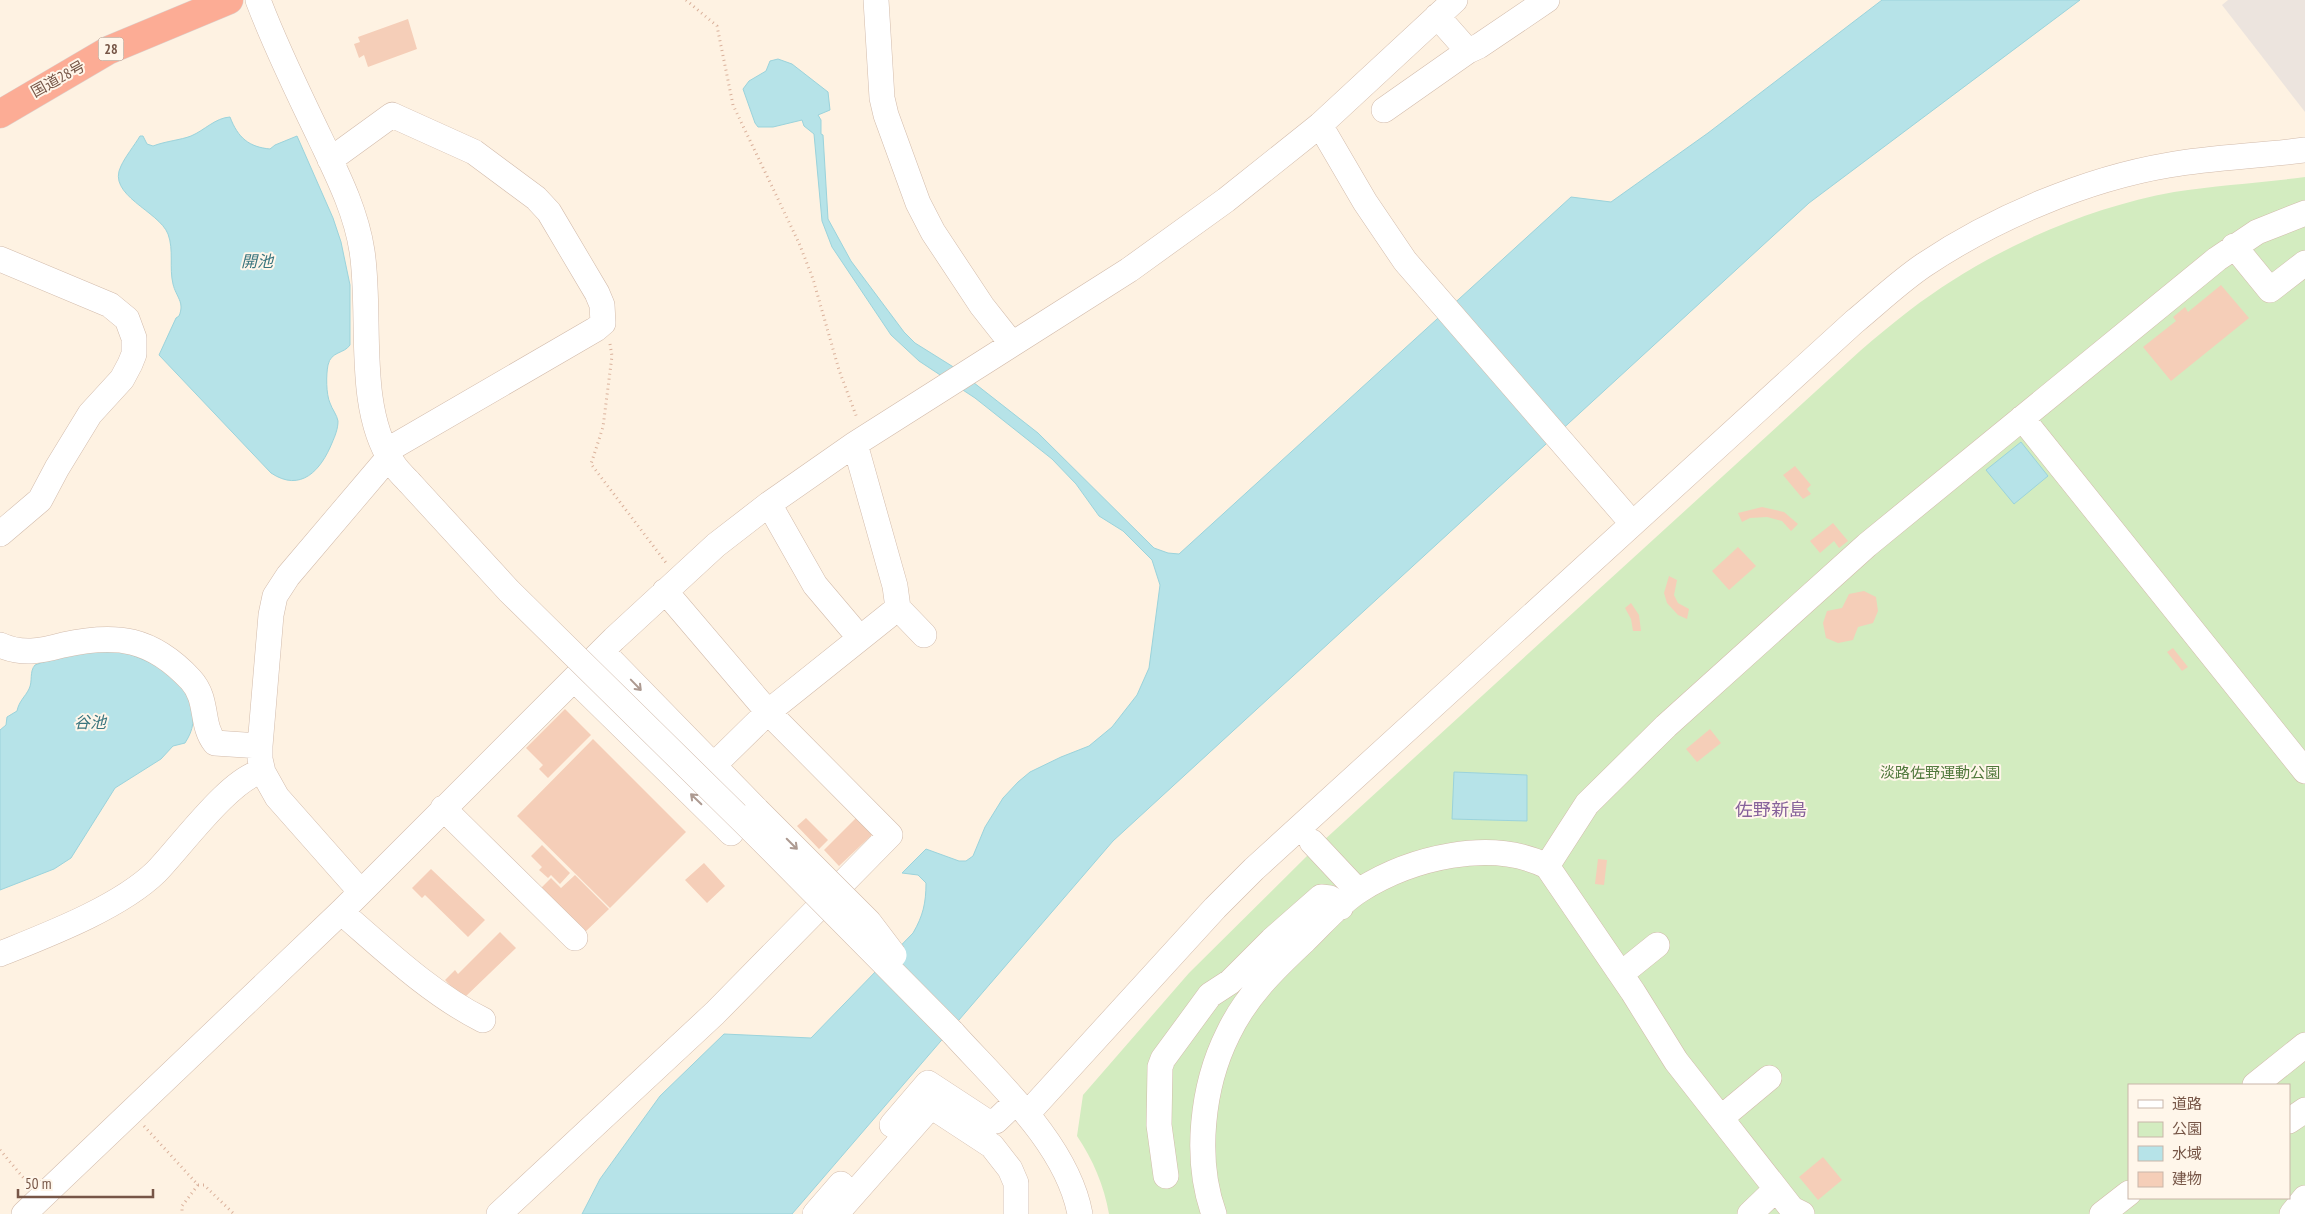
<svg xmlns="http://www.w3.org/2000/svg" width="2305" height="1214" font-family="'PT Sans Narrow','Noto Sans JP',sans-serif">
	<style>
		.industrial { fill: #ece4de }
		.green { fill: #d3ecc0; fill-rule: evenodd }
		.water { fill: #b6e3e8; stroke: #9bd3db }
		.building { fill: #f5ceb8 }
		.lines { fill: none; stroke-linecap: round; stroke-linejoin: round }
		.minor-casing { stroke: #d2bbab; stroke-width: 26 }
		.highway-casing { stroke: #dcd3cf; stroke-width: 29 }
		.path { stroke: #dab19b; stroke-width: 3; stroke-dasharray: 1 4; stroke-linecap: butt }
		.minor { stroke: #fff; stroke-width: 25 }
		.highway { stroke: #fcac95; stroke-width: 28 }
		.minor-bridge-casing { stroke: #d2bbab; stroke-width: 26; stroke-linecap: butt }
		.minor-bridge { stroke: #fff; stroke-width: 25 }
		.oneway { stroke: #ad9a91 }
		.labels { text-anchor: middle; stroke-width: 4; stroke-linejoin: round; paint-order: stroke }
		.shield { fill: #fff6ea; stroke: #a08678; stroke-width: 1 }
		.shield-label { font-size: 14px; font-weight: bold; fill: #775647 }
		.street-label { font-size: 15px; fill: #775647; stroke: #fff6ea }
		.park-label { font-size: 15px; fill: #50783c; stroke: #fff6ea }
		.water-label { font-size: 16px; font-style: italic; fill: #3a757e; stroke: #fff6ea }
		.quarter-label { font-size: 18px; fill: #86629b; stroke: #fff6ea }
	</style>
	<rect width="100%" height="100%" fill="#fef2e2"/>
	<path class="industrial" d="M2228,0H2305V112L2222,5Z"/>
	<path class="green" d="M2305,177V1214H1109C1104,1185 1093,1160 1077,1136L1083,1095L1189,973L1311,852L1860,351C1876,337 1893,323 1910,310C1985,253 2080,209 2174,192C2217,185 2261,183 2305,177ZM2129,1085H2289V1198H2129Z"/>
	<path class="water" d="M1882,0H2080L1809,203L1113,841L792,1214H582L600,1179L660,1096L724,1034L811,1038L913,933C923,916 926,903 926,883L918,875L902,873L926,849L959,861H966L973,856L985,827L1003,798L1018,782L1030,772L1061,757L1089,746L1112,727L1137,695L1149,668L1160,585L1152,560L1123,531L1099,516L1076,484L1052,459L975,398L919,361L891,335L832,247L822,221L814,134L804,126L802,120L773,127H758L755,123L743,89L749,81L766,71L770,61L778,59L792,64L828,92L830,110L818,115L821,120V134L823,135L828,219L851,261L904,332L915,343L955,368L1038,433L1154,548L1168,553L1179,554L1571,197L1611,202L1708,133Z
		M230,117C238,138 249,147 270,149L275,145L297,136L333,218L341,242L350,285V345C344,354 331,351 328,365C326,375 326,394 330,403C332,409 337,415 338,421C338,429 335,436 332,443C321,470 301,493 271,473L159,355L176,318L179,316C185,302 176,297 173,284C169,268 174,250 168,234C159,211 106,195 121,166C125,157 134,146 140,136H143L147,144L153,146C166,141 181,140 191,136C205,130 215,118 230,117Z
		M2021,442L2048,476L2014,504L1986,470Z
		M119,650C148,661 179,672 190,703C195,719 194,729 185,743L173,746L161,759L115,788L71,858L54,869L0,890V730L6,725L7,717L17,711C19,701 25,697 29,689C33,681 29,672 35,665L71,652Z
		M1454,772L1527,775V821L1452,819Z"/>
	<path class="building" d="M408,19L417,49L368,67L364,55L359,58L354,44L360,42L358,37Z
		M2221,285L2249,318L2171,381L2143,347L2176,321L2173,317L2185,307L2188,312Z
		M1795,466L1811,485L1807,489L1811,494L1803,499L1783,475Z
		M1762,507L1784,512L1798,524L1791,531L1782,521L1767,517L1750,518L1742,522L1738,513Z
		M1833,523L1848,541L1839,548L1834,541L1820,553L1810,541Z
		M1738,547L1756,566L1729,590L1712,571Z
		M1669,576L1677,580L1674,595L1678,603L1689,609L1687,619L1678,615L1667,603L1664,593Z
		M1864,591L1876,597L1878,611L1873,623L1858,627L1853,640L1838,643L1826,638L1823,623L1827,611L1842,608L1849,594Z
		M1631,603L1639,615L1641,631H1633L1631,619L1625,608Z
		M2173,648L2188,667L2182,671L2167,652Z
		M565,709L591,735L548,778L539,769L543,765L526,748Z
		M1710,729L1721,743L1697,762L1686,749Z
		M593,739L686,832L610,908L517,816Z
		M858,816L875,832L839,866L824,850Z
		M806,818L828,840L819,849L797,826Z
		M542,845L570,873L560,884L551,875L548,878L539,870L542,867L531,856Z
		M1598,859L1607,860L1604,885L1595,884Z
		M704,863L725,886L707,903L685,880Z
		M431,869L485,920L468,937L425,895L422,898L412,888Z
		M575,875L609,909L584,933L540,889L551,878L561,888Z
		M500,932L516,948L463,999L445,980L455,970L458,974Z
		M1823,1157L1842,1180L1818,1200L1799,1177Z"/>
	<g class="lines">
		<defs>
			<path id="minor" d="M258,0C276,48 298,92 320,138C337,174 356,211 362,251C372,316 355,406 392,462C396,469 403,476 409,482
				M876,0L882,98L886,115L918,203L933,232L982,306L1012,344
				M1437,16L1468,51L1479,46L1547,0
				M1384,110L1468,51
				M1320,125L1365,202L1405,261L1632,523
				M330,160L392,115L474,152L536,198L549,212L597,293L602,305L603,323L596,329L386,451
				M2234,246L2270,290L2305,263
				M0,259L110,305L127,319L134,338V354L130,364L122,379L90,414L57,468L40,500L0,534
				M2022,418L2305,771
				M855,444L895,586L898,608
				M769,504L815,585L859,637
				M0,645C22,655 41,651 63,645C117,633 152,638 191,680C209,700 200,724 215,743L260,746
				M602,651L757,810
				M574,679L731,833
				M714,765L768,712L898,608L924,635
				M443,808L575,938
				M1312,842L1358,891
				M1547,866L1587,804L1666,726L1867,545L2217,259L2257,232L2305,213
				M361,892L277,797L263,772L260,759V746L271,615L275,596L288,576L389,457
				M341,912C385,950 431,994 483,1020
				M0,954C47,935 119,908 156,872C178,850 233,774 263,772
				M1621,974L1657,945
				M952,1032C998,1083 1067,1144 1080,1214
				M2255,1085L2305,1045
				M1027,1114L1215,908L1254,869L1854,322C1877,303 1899,282 1924,265C1994,218 2086,179 2169,165C2214,157 2260,156 2305,150
				M1721,1118L1769,1078
				M2289,1121L2305,1110
				M892,1125L928,1083L986,1121H996L1016,1102
				M1166,1176L1159,1125L1160,1067L1163,1059L1210,995L1230,982L1272,940L1321,897L1330,898L1341,907
				M24,1214L341,912L614,639L716,545L769,504L855,444L1129,270L1226,200L1320,125L1455,0
				M499,1214L715,1013L890,835L768,712L665,591
				M815,1214L841,1184
				M836,1214L925,1113L934,1108L992,1146L1010,1169L1016,1183V1214
				M1214,1214C1194,1159 1202,1086 1228,1034C1246,996 1274,969 1304,941C1321,925 1339,903 1360,890C1411,858 1490,838 1547,866L1633,992L1676,1061L1792,1209L1802,1214
				M1750,1214L1776,1189
				M2102,1214L2129,1193
				M2292,1214L2305,1198"/>
			<path id="highway" d="M0,114L109,50L229,0"/>
		</defs>
		<use href="#minor" class="minor-casing"/>
		<use href="#highway" class="highway-casing"/>
		<path class="path" d="M686,0L717,26L733,105L799,243L813,279L839,370L857,418
			M610,344L612,356L603,427L591,464L667,564
			M144,1126L198,1185L182,1206V1214
			M0,1150L27,1182
			M198,1185H204L234,1214"/>
		<use href="#minor" class="minor"/>
		<use href="#highway" class="highway"/>
		<defs>
			<path id="minor-bridge" d="M409,482L509,591L754,832L952,1032
				M757,810L869,922L894,955"/>
		</defs>
		<use href="#minor-bridge" class="minor-bridge-casing"/>
		<use href="#minor-bridge" class="minor-bridge"/>
	</g>
	<defs><path id="oneway-shaft" d="M-6 0H5M1.5-3L5.5 0L1.5 3" fill="none" stroke-width="1.6" stroke-linecap="round" stroke-linejoin="round" transform="scale(1.25)"/></defs>
	<g class="oneway">
		<use href="#oneway-shaft" transform="translate(636 685) rotate(46)"/>
		<use href="#oneway-shaft" transform="translate(696 799) rotate(-136)"/>
		<use href="#oneway-shaft" transform="translate(792 844) rotate(45)"/>
	</g>
	<g class="labels">
		<rect class="shield" x="98.5" y="37.5" width="25" height="23" rx="4"/>
		<g class="shield-label">
			<text x="111" y="54">28</text>
		</g>
		<g class="street-label">
			<text transform="translate(58 79) rotate(-29)" y="5">国道28号</text>
		</g>
		<g class="park-label">
			<text x="1940" y="778">淡路佐野運動公園</text>
		</g>
		<g class="water-label">
			<text x="257" y="267">開池</text>
			<text x="90" y="728">谷池</text>
		</g>
		<g class="quarter-label">
			<text x="1771" y="816">佐野新島</text>
		</g>
	</g>
	<rect x="2128" y="1084" width="162" height="115" fill="#fff6ea" stroke="#c9b6a9"/>
	<rect x="2138" y="1100" width="25" height="8" fill="#ffffff" stroke="#c9b6a9"/>
	<text x="2172" y="1109" font-size="15" fill="#775647">道路</text>
	<rect x="2138" y="1122" width="25" height="15" fill="#d3ecc0" stroke="#c9b6a9"/>
	<text x="2172" y="1134" font-size="15" fill="#775647">公園</text>
	<rect x="2138" y="1146" width="25" height="15" fill="#b6e3e8" stroke="#c9b6a9"/>
	<text x="2172" y="1159" font-size="15" fill="#775647">水域</text>
	<rect x="2138" y="1172" width="25" height="15" fill="#f5ceb8" stroke="#c9b6a9"/>
	<text x="2172" y="1184" font-size="15" fill="#775647">建物</text>
	<path d="M18 1189v8h135v-8" fill="none" stroke="#775647" stroke-width="2.5"/>
	<text x="25" y="1189" font-size="15" fill="#775647" stroke="#fff6ea" stroke-width="4" paint-order="stroke">50 m</text>
</svg>
